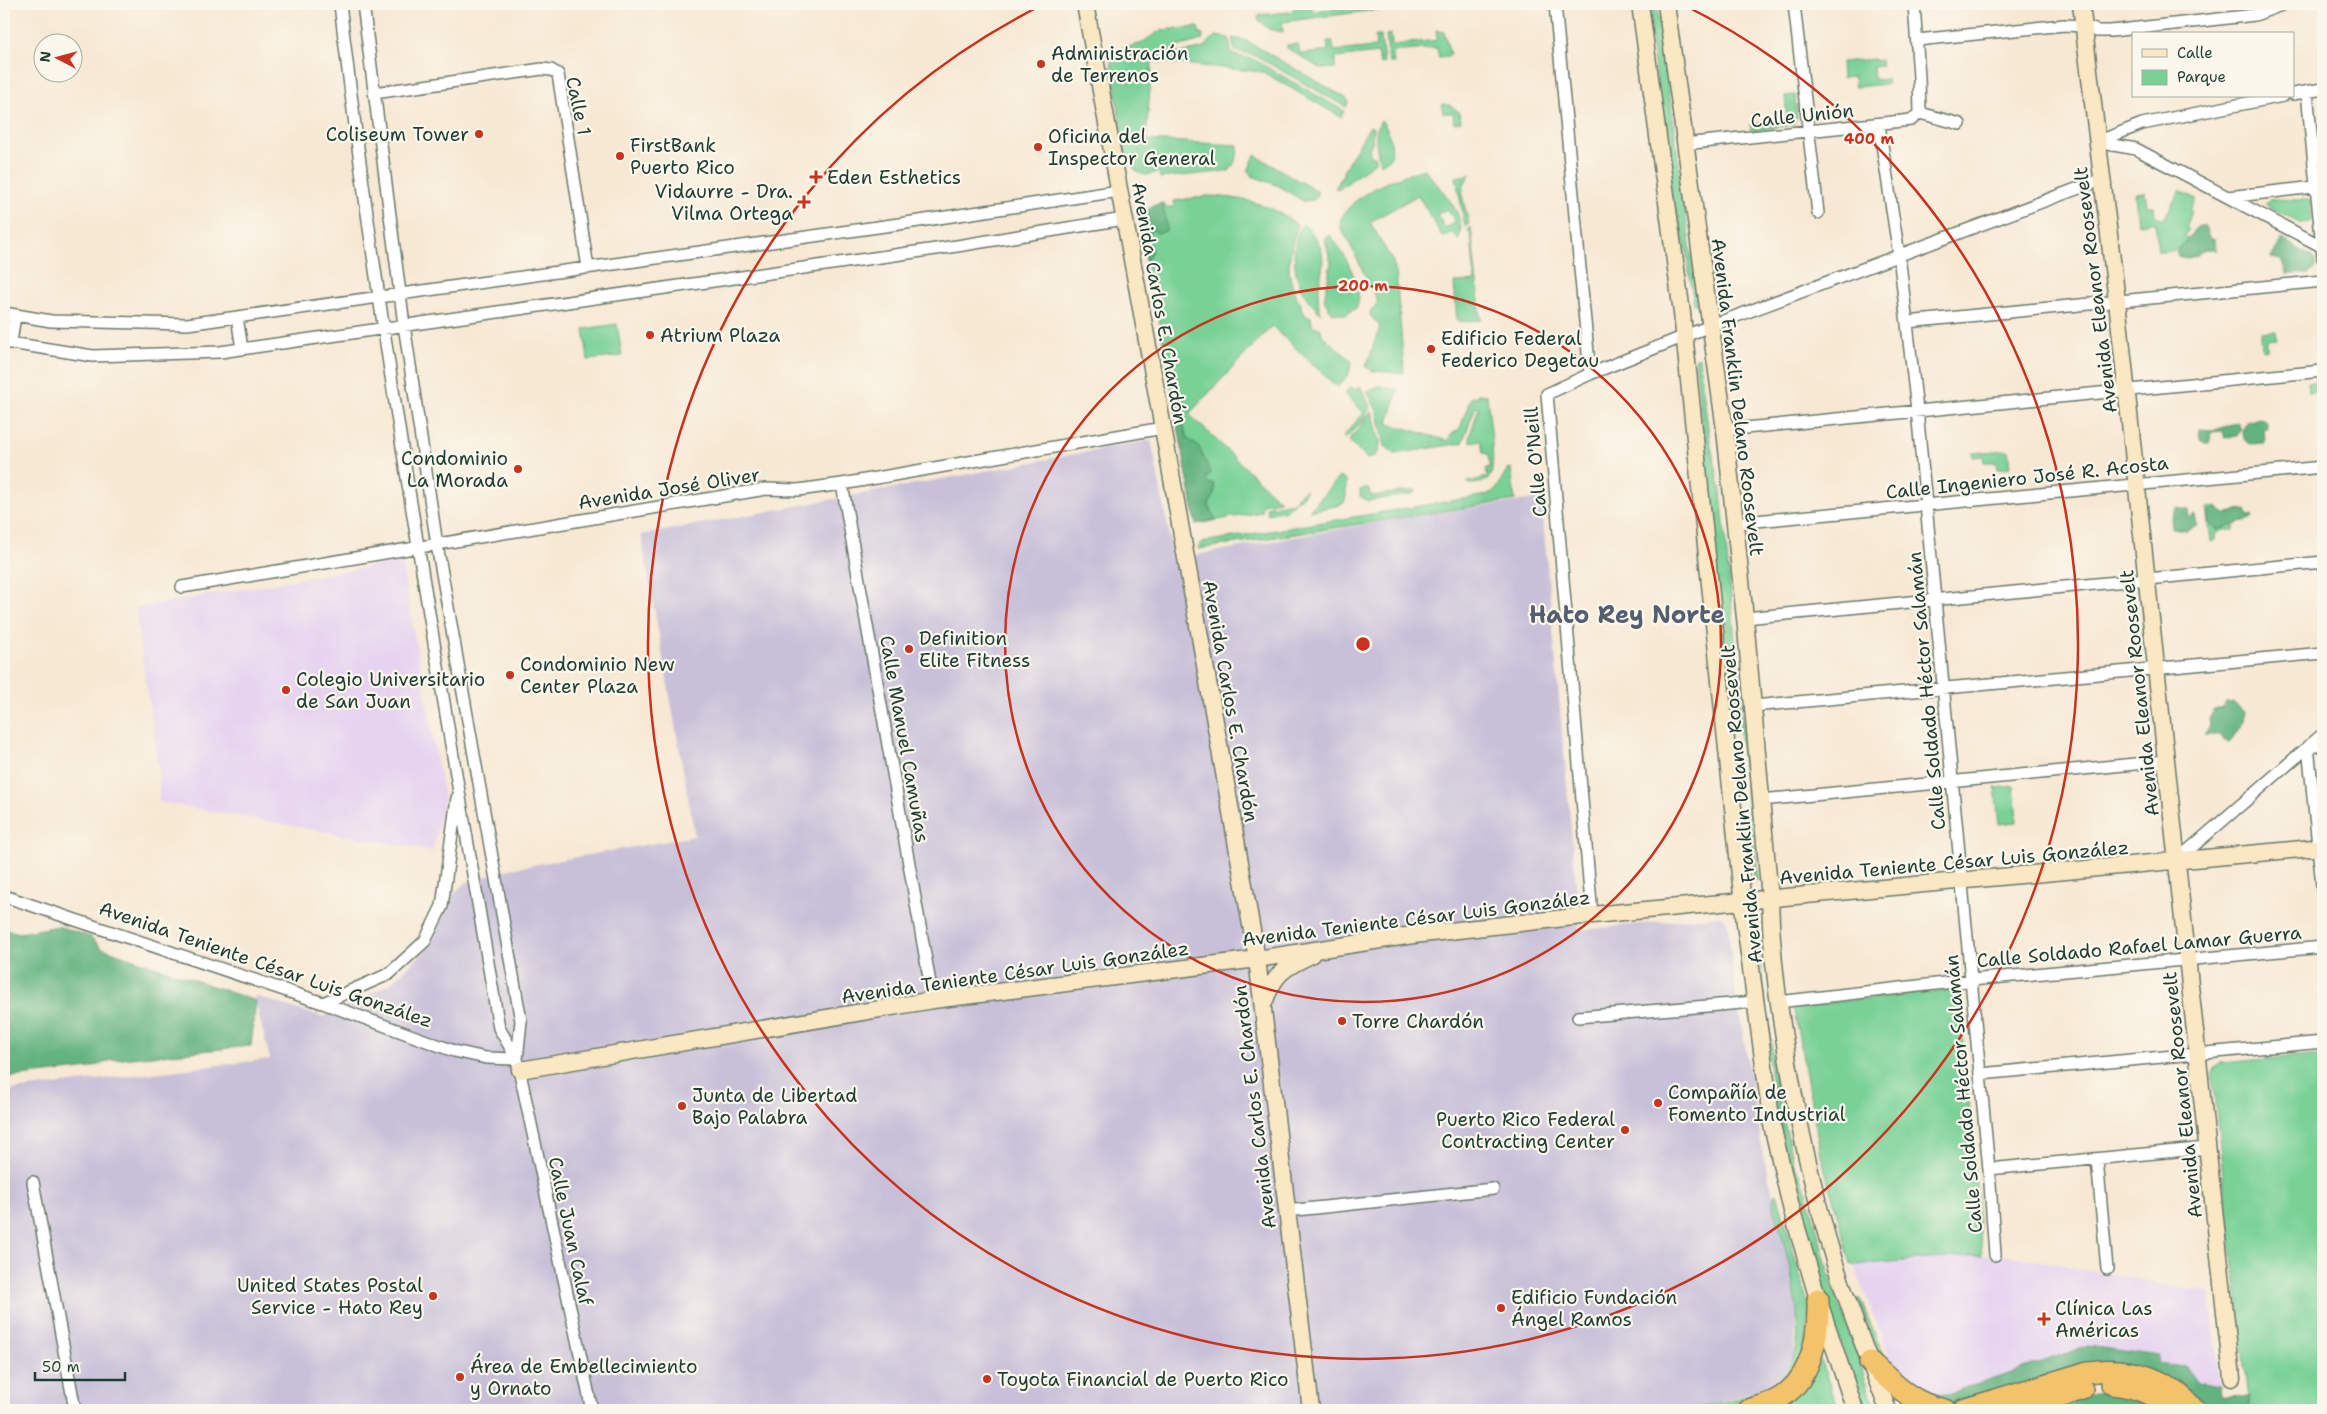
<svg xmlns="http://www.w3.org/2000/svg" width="2327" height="1414" font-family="'Shantell Sans',sans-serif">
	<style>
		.built { fill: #e6d3f0 }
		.industrial { fill: #c8c0d8 }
		.green { fill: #79d196; stroke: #4c8765; fill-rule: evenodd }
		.forest { fill: #62b37f; stroke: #40785a }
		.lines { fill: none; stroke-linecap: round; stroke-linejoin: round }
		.street-casing { stroke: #6b796c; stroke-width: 14 }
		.secondary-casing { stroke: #6b796c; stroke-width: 19 }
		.highway-casing { stroke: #6b796c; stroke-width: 24 }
		.street { stroke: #fff; stroke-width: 11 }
		.secondary { stroke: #fae7c3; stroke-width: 16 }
		.highway { stroke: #f2c36a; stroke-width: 21 }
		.ring { fill: none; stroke: #c8321e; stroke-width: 2.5 }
		.poi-dot { fill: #c8321e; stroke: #fbf7ec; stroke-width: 2 }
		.labels { text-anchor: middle; stroke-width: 4.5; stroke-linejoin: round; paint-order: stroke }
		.poi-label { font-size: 19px; fill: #1f3d34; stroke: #fbf7ec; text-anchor: start }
		.street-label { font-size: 19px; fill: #1f3d34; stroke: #fbf7ec }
		.district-label { font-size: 24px; font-weight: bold; fill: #555e6f; stroke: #fbf7ec }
		.centre { fill: #c8321e; stroke: #fbf7ec; stroke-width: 2.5 }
		.ring-label { font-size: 15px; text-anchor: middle; font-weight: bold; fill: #c8321e; stroke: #fbf7ec; stroke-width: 4.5; stroke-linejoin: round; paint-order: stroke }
	</style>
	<rect width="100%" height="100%" fill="#fbf7ec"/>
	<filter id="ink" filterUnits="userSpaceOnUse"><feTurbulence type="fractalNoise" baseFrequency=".02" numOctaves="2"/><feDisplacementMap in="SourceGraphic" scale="10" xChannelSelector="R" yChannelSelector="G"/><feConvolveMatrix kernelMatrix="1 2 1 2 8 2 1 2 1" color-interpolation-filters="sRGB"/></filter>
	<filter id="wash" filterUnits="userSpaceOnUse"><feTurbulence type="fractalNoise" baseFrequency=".0096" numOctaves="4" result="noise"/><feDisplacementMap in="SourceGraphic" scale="20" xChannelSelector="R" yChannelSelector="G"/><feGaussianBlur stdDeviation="1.12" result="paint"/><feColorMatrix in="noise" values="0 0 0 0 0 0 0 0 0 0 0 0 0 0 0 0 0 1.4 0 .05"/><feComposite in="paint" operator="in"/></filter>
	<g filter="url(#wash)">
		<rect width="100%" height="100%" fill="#f7e8d3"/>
		<path class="built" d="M401,561L444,798L433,851L159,802V771L135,608Z
			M2003,1254L2210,1293L2220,1387L2197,1383L2185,1366L2158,1363L2159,1356L2088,1346L1947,1394L1933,1391L1895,1371L1854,1265Z"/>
		<path class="industrial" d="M1151,440L1174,559L1395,519L1541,498L1580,930L1721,916L1727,921L1735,987L1764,1159L1794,1280L1798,1309L1793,1359L1785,1374L1778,1381L1764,1389L1690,1410H4V1091L270,1059L254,996L323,1017L390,984L431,945L451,896L465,883L510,869L695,836L641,535Z"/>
		<path class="green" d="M1300,4H1311L1312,11L1380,4H1423L1282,22L1283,32L1268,29L1258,19L1259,15L1290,12Z
			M1646,4H1657L1698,304H1694L1686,251L1672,195Z
			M1198,27L1200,34L1203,35L1202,40L1177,47V54L1204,48L1215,36L1229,38L1231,51L1234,55L1253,59L1344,111L1341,117L1263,72L1152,61L1146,140L1238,145C1240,152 1234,166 1229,171L1160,178L1159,172L1146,175L1137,172L1125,154L1110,56L1120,49L1140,44L1161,30Z
			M1436,30L1444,32L1450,54L1448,57L1439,58L1437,48L1393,52L1394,63H1389L1386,35L1391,34L1392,45L1437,40Z
			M1375,36H1381L1384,63L1380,64L1378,53L1335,58V68L1321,69L1287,48V45L1298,44L1300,54L1328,51L1327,41H1332L1334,51L1376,47Z
			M1232,38L1245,40L1346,98L1349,101L1346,107L1254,55L1235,51Z
			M1875,59V61L1881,60L1882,66L1873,67L1874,80L1887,79L1888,84L1855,87L1854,77L1842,78L1841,62Z
			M1795,95L1797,117L1793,125L1751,131L1750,124L1787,121L1785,96Z
			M1442,104C1453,105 1460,110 1461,121L1454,123L1453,113H1443Z
			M1381,120C1388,127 1394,147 1391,157C1389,160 1384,162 1380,164C1377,148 1372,136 1381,120Z
			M1370,126L1373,128L1372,143L1369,149L1371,156H1375V162L1338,190L1335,188L1343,175V171Z
			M1255,155L1318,192L1314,200L1303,201L1279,186L1252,176L1248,171Z
			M1425,169C1439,189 1470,215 1458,240L1453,232L1443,238L1418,195L1370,222L1393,262L1396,273L1404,368L1403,373L1373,371L1366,367L1380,327L1370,315L1371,310L1377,304V300L1348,240L1341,230L1340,221C1352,193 1398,176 1425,169ZM1448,209L1455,222L1445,228L1437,214Z
			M1470,174L1464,184L1462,195L1469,224L1465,227L1456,177Z
			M2180,190L2196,199L2190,210L2192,211L2186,228L2189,229L2184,237L2188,238C2182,250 2171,252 2158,252L2155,222L2138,224L2135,193L2145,192L2147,206H2154L2155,216L2164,219Z
			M1207,196C1239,197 1273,203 1298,226C1292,241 1286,265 1291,281C1293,289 1296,289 1297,299L1301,303V308L1306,316L1311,317L1312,325L1321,329L1322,335L1352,361L1348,376L1337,387L1272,326L1189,414L1280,501L1262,504L1261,512L1196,524L1155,296C1150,278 1134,231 1144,214C1148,207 1156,204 1164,203L1166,208L1175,206L1174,201Z
			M2271,199L2310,200L2311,222L2299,223L2265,204Z
			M1303,224C1342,258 1309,280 1321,313C1314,307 1307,300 1303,292C1293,274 1290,242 1303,224Z
			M1471,227L1481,320L1457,322L1454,283L1475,281L1471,235L1467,231Z
			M1330,235C1342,249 1365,289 1357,307L1346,315L1331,312L1324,300L1331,263L1325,239Z
			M617,324L622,356L588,360L584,329Z
			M2276,331L2277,339L2267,340V349L2262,350L2261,332Z
			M1699,357L1709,436L1721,492L1758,880H1754L1739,725L1727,674L1695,359Z
			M2323,381V399L2320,392L2309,393L2308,382Z
			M1360,386L1370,407L1365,418L1345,439L1343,436L1364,413L1344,393L1352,387L1355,390Z
			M1380,386L1398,390L1388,423L1448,441L1451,435L1460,428L1471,397H1476L1477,394L1487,395C1488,409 1497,466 1490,476C1486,483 1477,484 1470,484L1467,482L1487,477L1486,468L1490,467L1488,454L1483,453L1481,440L1470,442V435L1479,407L1476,406L1462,443L1395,454L1385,446L1378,413L1367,391Z
			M1372,411L1380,442L1379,451L1375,456L1367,459L1349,441Z
			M2008,450L2010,467L1997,469L1996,462H1984L1983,456L1973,457L1972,453Z
			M1511,468L1515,500L1198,549L1201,543L1209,541L1486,495L1496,490L1508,469Z
			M1339,477L1346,481V497L1344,503L1336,506L1309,511Z
			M1365,488L1369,490L1371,496L1416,490L1413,494L1368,501L1360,496V490Z
			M1305,489V493L1286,510L1267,514L1266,507L1293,502Z
			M2218,507L2219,515L2241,510L2244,522L2234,523V530H2223L2215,534V540L2211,542L2207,508Z
			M2014,786L2017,822L1999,824L1995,788Z
			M1750,920L1754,921L1756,928L1777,1088L1792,1159L1807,1193L1830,1277L1876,1410H1865C1829,1313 1796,1214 1777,1112C1765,1049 1759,984 1750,920Z
			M1956,990L1959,997L1982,1255L1851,1265L1821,1155L1793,1006Z
			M2323,1054V1410H2249L2212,1074L2215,1068L2221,1063Z
			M1777,1193L1810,1311L1804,1351L1792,1373L1771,1392L1719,1410H1690C1716,1403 1755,1397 1777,1382C1821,1351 1783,1244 1773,1203L1774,1194Z
			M1857,1299H1860L1877,1340L1894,1372C1875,1354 1866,1324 1857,1299Z
			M1817,1351L1839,1410H1767Z"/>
		<path class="forest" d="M1162,203L1167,225L1166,231L1158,233L1152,230L1149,232V244L1152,250L1146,262C1143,240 1132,209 1162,203Z
			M2199,226H2205L2209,238L2215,240L2216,250L2204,249C2197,257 2189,260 2178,256L2176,251C2187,243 2190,232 2199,226Z
			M2282,239L2311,256L2315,260V269L2308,274H2286L2282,260L2271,258Z
			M2259,418L2267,422V428H2264L2265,443L2250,444L2245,440L2242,432L2246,422Z
			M1177,421L1183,423L1187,438L1199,447L1211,473L1206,479L1209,483L1214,484L1215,491L1209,505L1216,520L1196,524Z
			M2237,422L2241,429L2237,436L2225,438L2223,431L2211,432L2209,443H2205L2200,440L2199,429L2215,430Z
			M2176,508L2188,510L2189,517H2193V514L2195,515L2197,525L2186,530L2172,528L2171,518Z
			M2217,508L2227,514L2246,510L2248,515L2253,516V518C2252,520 2220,529 2217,530L2209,521V512Z
			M2227,702L2229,704L2234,703L2244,712L2243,723C2237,730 2235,737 2229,742L2223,740L2220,735H2204L2210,726L2209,719L2214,710L2222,708Z
			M58,926L91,937L102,948L256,1001L251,1046L112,1060L90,1068L4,1078V929L20,933Z
			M2088,1346L2159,1356L2158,1363L2185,1366L2197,1383L2220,1387L2221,1397L2248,1398L2249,1410H2200L2137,1365L1958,1407L1904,1387L1909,1379L1933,1391L1947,1394Z
			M2106,1392L2129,1394L2161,1410H2040L2083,1396Z"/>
	</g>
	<g filter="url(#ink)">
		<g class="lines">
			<defs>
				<path id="street" d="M340,4C380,347 442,687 499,1028L517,1059
					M363,4L404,325L437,545L521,1021L517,1059L592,1410
					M1555,4L1590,374
					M1794,4L1818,213
					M1914,4L1919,77L1920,113
					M1917,40L2064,25L2084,26L2097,31H2111L2255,15L2284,4
					M2307,92L2323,258
					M374,93L542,69L551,70L558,74L588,268
					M2293,94L2323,89
					M1920,113L1960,124
					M1879,125L1899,255L1917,410L1989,1169L1995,1255
					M2097,142L2136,149L2323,247
					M2097,142L2142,124L2283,96
					M1684,144L1911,120L1920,113
					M2228,197L2323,186
					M4,313L51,321L187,324L899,224L1119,191
					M237,317L242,349
					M1907,322L2323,281
					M4,342L93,356L220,352L957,246L1124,219
					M11,343L15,315
					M1725,430L2323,371
					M842,484L933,1000
					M1735,523L2323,467
					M182,587L766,489L798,490L842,484L1163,428
					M1745,618L2323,562
					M1753,706L2323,653
					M2323,746H2308L2323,895
					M1761,800L2166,761
					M2177,860L2323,734
					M4,896L323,1003L454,1051L486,1058L517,1059
					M1592,915L1547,394L1590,374L1710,326L2103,179
					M1778,1002L1971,980L2323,947
					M323,1003L389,974L425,941L442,906L457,798
					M1578,1017L1754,1002
					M1980,1074L2323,1042
					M2097,1159L2107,1269
					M1989,1169L2207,1148
					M33,1182L75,1410
					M1287,1211L1493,1189"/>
				<path id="secondary" d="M1085,4L1163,428L1257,959L1311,1410
					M1640,4L1682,313L1745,924L1772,1125L1792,1211L1818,1299L1855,1410
					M1666,4L1725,430L1745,618L1770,899C1771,943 1776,988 1783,1031C1795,1110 1812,1188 1835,1264C1851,1314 1870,1362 1888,1410
					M2081,4L2117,301L2232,1378
					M1264,1003C1274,974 1283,968 1311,955
					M520,1070L933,1000L1257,959L1413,935L1592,915L2323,847"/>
				<path id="highway" d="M1870,1362C1894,1384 1912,1404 1945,1410
					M2112,1384C2136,1386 2154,1394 2171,1410
					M1749,1410C1757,1407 1767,1405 1775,1401C1812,1382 1819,1336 1818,1299
					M1963,1410L2088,1372C2127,1366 2169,1377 2194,1410
					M2024,1410L2082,1389"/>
			</defs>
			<use href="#street" class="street-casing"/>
			<use href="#secondary" class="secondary-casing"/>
			<use href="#highway" class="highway-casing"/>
			<use href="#street" class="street"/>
			<use href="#secondary" class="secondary"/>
			<use href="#highway" class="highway"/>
		</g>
	</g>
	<g class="ring">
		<circle cx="1363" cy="644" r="358"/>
		<path d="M1682 4A715 715 0 1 1 1044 4"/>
	</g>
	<g class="poi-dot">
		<circle cx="1041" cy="64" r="5"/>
		<circle cx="479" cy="134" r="5"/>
		<circle cx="1038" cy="147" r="5"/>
		<circle cx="620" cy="156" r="5"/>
		<path d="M813.5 169.5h5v5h5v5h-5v5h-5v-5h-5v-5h5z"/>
		<path d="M801.5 194.5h5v5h5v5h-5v5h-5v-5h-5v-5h5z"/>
		<circle cx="650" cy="335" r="5"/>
		<circle cx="1431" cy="349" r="5"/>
		<circle cx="518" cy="469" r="5"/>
		<circle cx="909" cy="649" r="5"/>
		<circle cx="510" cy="675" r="5"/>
		<circle cx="286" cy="690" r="5"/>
		<circle cx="1342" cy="1021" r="5"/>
		<circle cx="1658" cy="1103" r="5"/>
		<circle cx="682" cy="1106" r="5"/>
		<circle cx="1625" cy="1130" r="5"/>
		<circle cx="433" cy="1296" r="5"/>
		<circle cx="1501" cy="1308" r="5"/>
		<path d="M2041.5 1311.5h5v5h5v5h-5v5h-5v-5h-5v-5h5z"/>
		<circle cx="460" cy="1377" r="5"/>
		<circle cx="987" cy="1379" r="5"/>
	</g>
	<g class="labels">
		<g class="poi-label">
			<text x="1051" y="60">Administración<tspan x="1051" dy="22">de Terrenos</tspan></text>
			<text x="469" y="141" text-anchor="end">Coliseum Tower</text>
			<text x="1048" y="143">Oficina del<tspan x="1048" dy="22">Inspector General</tspan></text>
			<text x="630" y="152">FirstBank<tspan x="630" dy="22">Puerto Rico</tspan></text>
			<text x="827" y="184">Eden Esthetics</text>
			<text x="793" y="198" text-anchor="end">Vidaurre - Dra.<tspan x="793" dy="22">Vilma Ortega</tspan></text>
			<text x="660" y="342">Atrium Plaza</text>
			<text x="1441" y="345">Edificio Federal<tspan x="1441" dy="22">Federico Degetau</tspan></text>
			<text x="508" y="465" text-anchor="end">Condominio<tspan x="508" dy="22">La Morada</tspan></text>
			<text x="919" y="645">Definition<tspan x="919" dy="22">Elite Fitness</tspan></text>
			<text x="520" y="671">Condominio New<tspan x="520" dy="22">Center Plaza</tspan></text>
			<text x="296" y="686">Colegio Universitario<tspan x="296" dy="22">de San Juan</tspan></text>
			<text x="1352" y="1028">Torre Chardón</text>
			<text x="1668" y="1099">Compañía de<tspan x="1668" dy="22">Fomento Industrial</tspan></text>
			<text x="692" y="1102">Junta de Libertad<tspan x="692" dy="22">Bajo Palabra</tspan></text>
			<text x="1615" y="1126" text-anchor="end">Puerto Rico Federal<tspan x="1615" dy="22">Contracting Center</tspan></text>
			<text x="423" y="1292" text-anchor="end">United States Postal<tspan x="423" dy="22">Service - Hato Rey</tspan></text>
			<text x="1511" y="1304">Edificio Fundación<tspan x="1511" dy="22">Ángel Ramos</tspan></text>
			<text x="2055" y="1315">Clínica Las<tspan x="2055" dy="22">Américas</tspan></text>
			<text x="470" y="1373">Área de Embellecimiento<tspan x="470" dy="22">y Ornato</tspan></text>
			<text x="997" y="1386">Toyota Financial de Puerto Rico</text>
		</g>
		<g class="street-label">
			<text transform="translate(579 106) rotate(78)" y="7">Calle 1</text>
			<text transform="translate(1802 115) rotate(-6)" y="7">Calle Unión</text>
			<text transform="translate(2095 290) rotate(-97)" y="7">Avenida Eleanor Roosevelt</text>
			<text transform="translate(1160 303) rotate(80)" y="7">Avenida Carlos E. Chardón</text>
			<text transform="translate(1738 397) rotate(83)" y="7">Avenida Franklin Delano Roosevelt</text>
			<text transform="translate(1535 462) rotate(-95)" y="7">Calle O'Neill</text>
			<text transform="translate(2027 477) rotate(-6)" y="7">Calle Ingeniero José R. Acosta</text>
			<text transform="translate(669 488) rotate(-9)" y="7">Avenida José Oliver</text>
			<text transform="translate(1926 691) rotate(-95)" y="7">Calle Soldado Héctor Salamán</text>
			<text transform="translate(2139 693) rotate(-96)" y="7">Avenida Eleanor Roosevelt</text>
			<text transform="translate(1231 701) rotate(80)" y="7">Avenida Carlos E. Chardón</text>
			<text transform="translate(905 739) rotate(80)" y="7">Calle Manuel Camuñas</text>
			<text transform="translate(1741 804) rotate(-95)" y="7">Avenida Franklin Delano Roosevelt</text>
			<text transform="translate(1954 862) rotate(-5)" y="7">Avenida Teniente César Luis González</text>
			<text transform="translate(1416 918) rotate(-7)" y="7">Avenida Teniente César Luis González</text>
			<text transform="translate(2139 946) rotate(-5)" y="7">Calle Soldado Rafael Lamar Guerra</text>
			<text transform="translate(266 964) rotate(19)" y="7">Avenida Teniente César Luis González</text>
			<text transform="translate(1015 972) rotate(-8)" y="7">Avenida Teniente César Luis González</text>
			<text transform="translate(1963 1094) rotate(-95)" y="7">Calle Soldado Héctor Salamán</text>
			<text transform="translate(2182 1095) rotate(-96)" y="7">Avenida Eleanor Roosevelt</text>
			<text transform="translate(1254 1107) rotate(-97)" y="7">Avenida Carlos E. Chardón</text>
			<text transform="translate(571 1231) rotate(78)" y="7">Calle Juan Calaf</text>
		</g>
		<g class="district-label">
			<text x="1627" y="623">Hato Rey Norte</text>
		</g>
	</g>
	<circle cx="1363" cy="644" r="8" class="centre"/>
	<g class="ring-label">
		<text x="1869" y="144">400 m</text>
		<text x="1363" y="291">200 m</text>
	</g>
	<rect width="2327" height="1414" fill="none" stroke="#fbf7ec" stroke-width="20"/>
	<rect x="2132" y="32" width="162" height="65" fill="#fbf7ec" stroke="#a3ada2"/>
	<rect x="2142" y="49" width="25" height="8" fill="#fae7c3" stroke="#a3ada2"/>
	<text x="2177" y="58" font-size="15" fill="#1f3d34">Calle</text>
	<rect x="2142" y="70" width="25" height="15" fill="#79d196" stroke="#a3ada2"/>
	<text x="2177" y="82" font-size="15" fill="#1f3d34">Parque</text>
	<g transform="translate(58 58) rotate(276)"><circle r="24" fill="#fbf7ec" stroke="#a3ada2"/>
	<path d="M0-4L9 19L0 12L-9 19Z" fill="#c8321e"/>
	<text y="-8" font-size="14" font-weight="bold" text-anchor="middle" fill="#1f3d34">N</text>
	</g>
	<path d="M35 1372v8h90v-8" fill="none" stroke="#1f3d34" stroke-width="2.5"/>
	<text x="42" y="1372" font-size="15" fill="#1f3d34" stroke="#fbf7ec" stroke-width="4" paint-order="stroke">50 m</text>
</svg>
